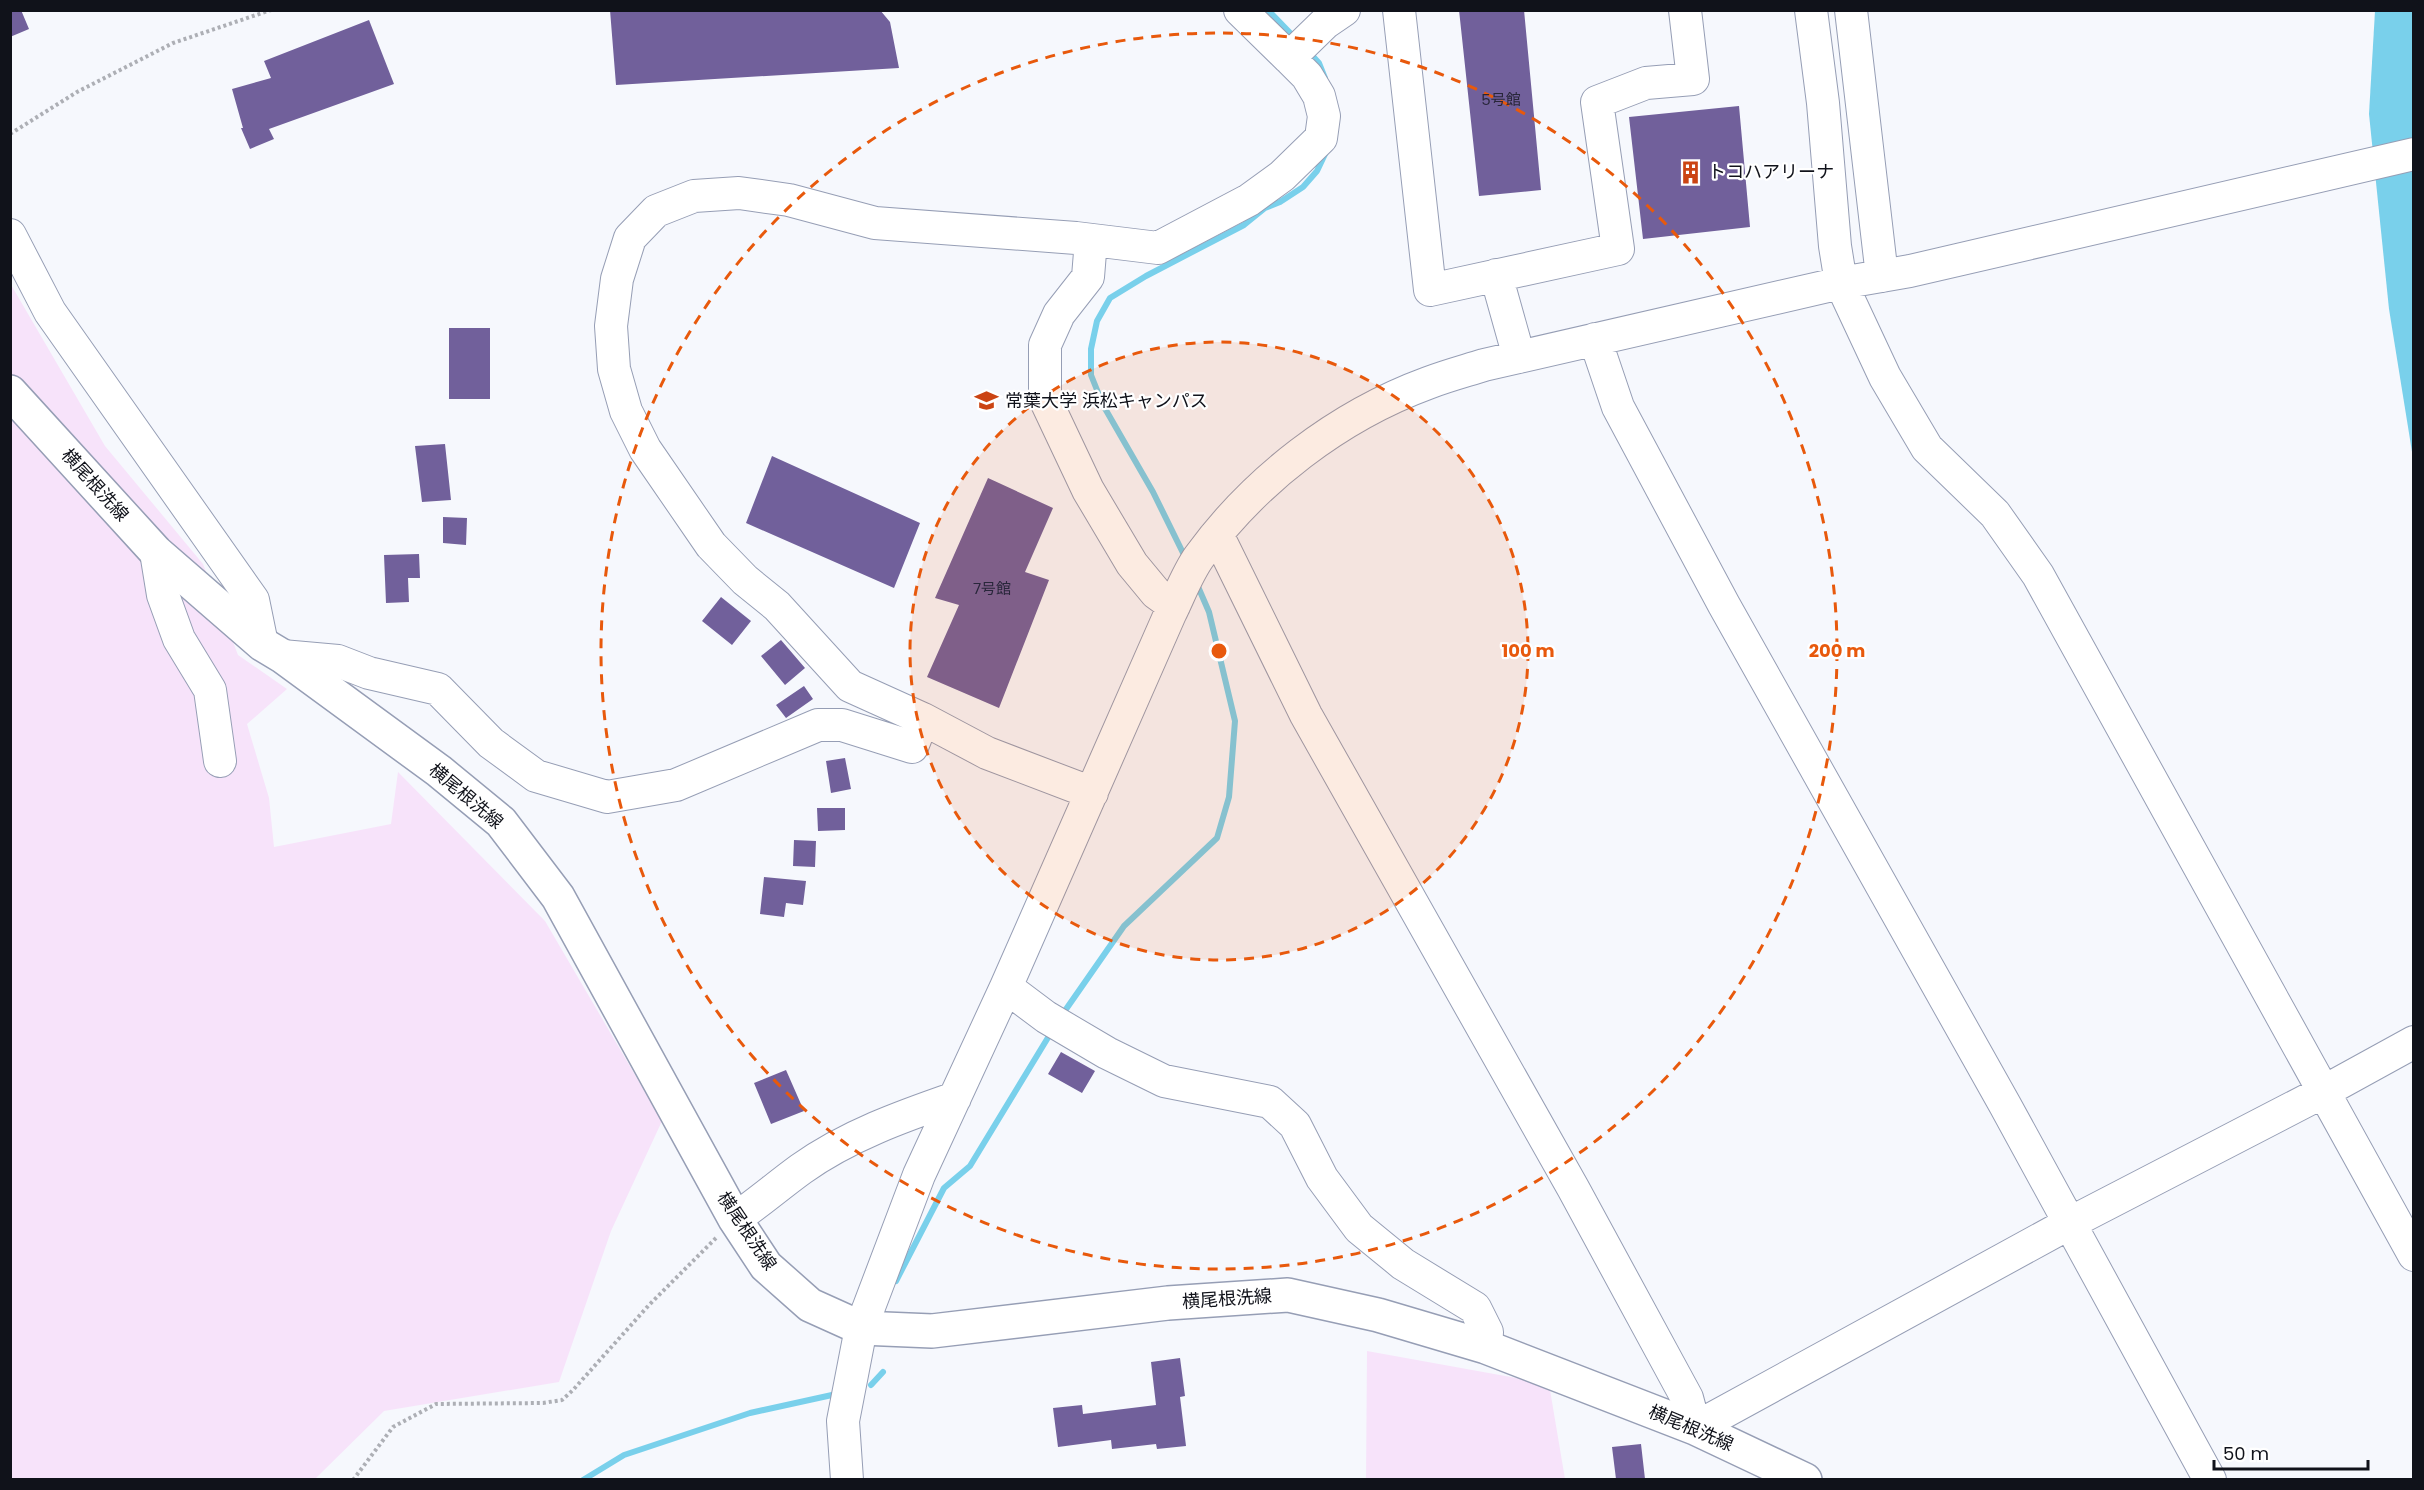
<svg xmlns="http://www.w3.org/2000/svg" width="2424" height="1490" font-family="Poppins,'Noto Sans JP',sans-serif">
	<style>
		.green { fill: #f7e3fa }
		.water { fill: #79d0eb }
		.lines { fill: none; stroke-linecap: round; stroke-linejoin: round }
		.stream { stroke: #79d0eb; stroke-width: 6 }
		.building { fill: #71609b }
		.minor-casing { stroke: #969eb5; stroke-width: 34 }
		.major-casing { stroke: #969eb5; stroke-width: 36 }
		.path { stroke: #adafb5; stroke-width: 4; stroke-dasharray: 3 3; stroke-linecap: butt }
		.minor { stroke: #fff; stroke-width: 32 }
		.major { stroke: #fff; stroke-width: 33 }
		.ring { fill: none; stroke: #e8590c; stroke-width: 3; stroke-dasharray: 10 8 }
		.labels { text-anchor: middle; stroke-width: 4.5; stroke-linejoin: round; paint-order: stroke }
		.number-label { font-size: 15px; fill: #28263a }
		.poi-label { font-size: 18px; fill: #10121a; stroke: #fff; text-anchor: start }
		.street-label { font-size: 18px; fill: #10121a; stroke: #fff }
		.centre { fill: #e8590c; stroke: #fff; stroke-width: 3 }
		.ring-label { font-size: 18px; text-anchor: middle; font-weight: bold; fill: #e8590c; stroke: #fff; stroke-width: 4.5; stroke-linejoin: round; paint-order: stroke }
	</style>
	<rect width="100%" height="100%" fill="#f6f8fd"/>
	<path class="green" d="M10,283L105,446L203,564L238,655L287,689L247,724L269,798L274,847L391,824L398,772L545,921L662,1121L611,1231L559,1382L384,1411L315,1479H11Z
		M1367,1351L1549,1384L1565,1479L1366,1480Z"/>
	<path class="water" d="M2375,11H2413V458L2389,309L2369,114Z"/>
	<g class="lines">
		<path class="stream" d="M1268,10L1297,40
			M1308,51L1319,63L1325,78
			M1186,559L1153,492L1103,405L1091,375V349L1097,321L1110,298L1146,276L1244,225L1265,208L1280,202L1303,187L1317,171L1326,152
			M1062,1015L1124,926L1217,838L1229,797L1235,721L1209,612L1196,582
			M896,1281L944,1188L970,1166L1052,1031
			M871,1385L883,1372
			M583,1480L624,1455L750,1413L832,1395"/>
	</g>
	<path class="building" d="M10,10H21L29,29L10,37Z
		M610,10H880L890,22L899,68L616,85Z
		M1459,10H1524L1541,190L1479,196Z
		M369,20L394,84L269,129L274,139L250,149L241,128H243L232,89L271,78L264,61Z
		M1739,106L1750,227L1643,239L1629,117Z
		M449,328H490V399H449Z
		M445,444L451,500L422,502L415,446Z
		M772,456L920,523L894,588L746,523Z
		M988,478L1053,508L1025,572L1049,580L999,708L927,677L959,605L935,598Z
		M443,517L467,518L466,545L443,543Z
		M419,554L420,578H408L409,602L386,603L384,555Z
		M721,597L751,621L732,645L702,621Z
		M781,640L805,668L785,685L761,656Z
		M804,686L813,699L786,718L776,705Z
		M845,758L851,789L831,793L826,761Z
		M817,808H845V830L818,831Z
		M794,840L816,841L815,867L793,866Z
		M764,877L806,881L803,905L786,903L784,917L760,914Z
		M1061,1052L1095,1071L1082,1093L1048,1074Z
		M786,1070L804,1111L771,1124L754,1083Z
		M1180,1358L1185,1396L1180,1397L1186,1446L1157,1449L1156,1444L1112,1449L1111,1440L1058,1447L1053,1408L1082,1405L1083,1414L1156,1405L1151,1362Z
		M1641,1444L1645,1479H1616L1612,1447Z"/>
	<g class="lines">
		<defs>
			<path id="minor" d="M1240,10L1289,58
				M1399,10L1430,290L1618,249L1597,102L1646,83L1693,79L1685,10
				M1811,10L1823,103L1835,246L1841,283L1885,377L1927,448L1995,514L2038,575L2414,1255
				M1851,10L1882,276
				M10,235L50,312L253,600L262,644
				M1091,240L1088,277L1059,314L1045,345V399L1088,490L1132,564L1156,593L1174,606
				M1496,275L1519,357
				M1595,339L1618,407L1724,605L2005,1105L2210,1480
				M1217,534L1306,715L1573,1188L1687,1398L1695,1428L2068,1224L2323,1092L2414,1042
				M156,552L163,595L179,639L210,690L220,761
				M282,656L338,661L369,673L438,689L491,743L536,776L607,797L676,785L818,725H842L912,747L923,719
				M1092,793L987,753L923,719L850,686L777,606L745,580L711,545L645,449L626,411L614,369L611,326L617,279L630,238L656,211L694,196L739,193L789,200L875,223L1076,238L1158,248L1249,200L1282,176L1321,138L1324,116L1319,96L1307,76L1289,58L1325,23L1344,10
				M1006,987L1046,1017L1107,1053L1164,1081L1270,1102L1295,1125L1322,1178L1359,1228L1403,1264L1475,1308L1487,1332L1486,1347
				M735,1219C758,1203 779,1185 801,1169C847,1136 903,1116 955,1098
				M847,1480L843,1421L861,1328L919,1175L1006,987L1170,614C1179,596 1187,574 1199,557C1255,480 1338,416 1428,383C1446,376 1465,371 1484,365L1841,283L1910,271L2414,154"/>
			<path id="major" d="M10,392L156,552L262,644L282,656L439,771L501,822L558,897L735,1219L766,1266L810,1305L861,1328L932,1331L1168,1303L1288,1295L1378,1315L1486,1347L1695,1428L1805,1480"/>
		</defs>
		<use href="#minor" class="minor-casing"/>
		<use href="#major" class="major-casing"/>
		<path class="path" d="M10,134L77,92L173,43L271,10
			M353,1480L393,1427L436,1404L543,1403L562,1400L573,1390L649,1305L716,1238"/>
		<use href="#minor" class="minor"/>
		<use href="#major" class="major"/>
	</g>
	<circle cx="1219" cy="651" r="309" fill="#e8590c" fill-opacity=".12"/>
	<g class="ring">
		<circle cx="1219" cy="651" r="309"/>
		<circle cx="1219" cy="651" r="618"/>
	</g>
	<defs>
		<symbol id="building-bare" viewBox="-9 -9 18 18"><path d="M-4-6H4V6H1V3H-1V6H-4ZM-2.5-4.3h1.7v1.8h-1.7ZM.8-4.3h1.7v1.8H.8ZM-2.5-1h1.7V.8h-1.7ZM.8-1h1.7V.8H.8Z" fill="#cb4413" stroke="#fff" stroke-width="2.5" paint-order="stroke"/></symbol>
		<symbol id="university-bare" viewBox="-9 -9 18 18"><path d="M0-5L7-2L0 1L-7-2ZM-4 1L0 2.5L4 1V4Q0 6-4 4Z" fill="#cb4413" stroke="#fff" stroke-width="2.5" paint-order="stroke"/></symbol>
	</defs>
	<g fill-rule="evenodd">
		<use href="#building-bare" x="1674" y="156" width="33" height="33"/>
		<use href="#university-bare" x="970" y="384" width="33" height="33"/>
	</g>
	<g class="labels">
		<g class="number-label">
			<text x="1501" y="105">5号館</text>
			<text x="992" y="594">7号館</text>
		</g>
		<g class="poi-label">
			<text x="1708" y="178">トコハアリーナ</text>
			<text x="1005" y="407">常葉大学 浜松キャンパス</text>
		</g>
		<g class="street-label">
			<text transform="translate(95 485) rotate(48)" y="6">横尾根洗線</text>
			<text transform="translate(466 796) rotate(40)" y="6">横尾根洗線</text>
			<text transform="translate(747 1231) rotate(56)" y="6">横尾根洗線</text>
			<text transform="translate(1227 1299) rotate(-4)" y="6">横尾根洗線</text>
			<text transform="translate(1691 1428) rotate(23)" y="6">横尾根洗線</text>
		</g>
	</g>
	<circle cx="1219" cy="651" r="9" class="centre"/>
	<g class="ring-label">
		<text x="1528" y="657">100 m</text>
		<text x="1837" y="657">200 m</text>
	</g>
	<rect width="2424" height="1490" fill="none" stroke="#10121a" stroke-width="24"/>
	<path d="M2214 1460v9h154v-9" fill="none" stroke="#10121a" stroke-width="3"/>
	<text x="2223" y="1460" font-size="18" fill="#10121a" stroke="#ffffff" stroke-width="4.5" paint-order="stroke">50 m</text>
</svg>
